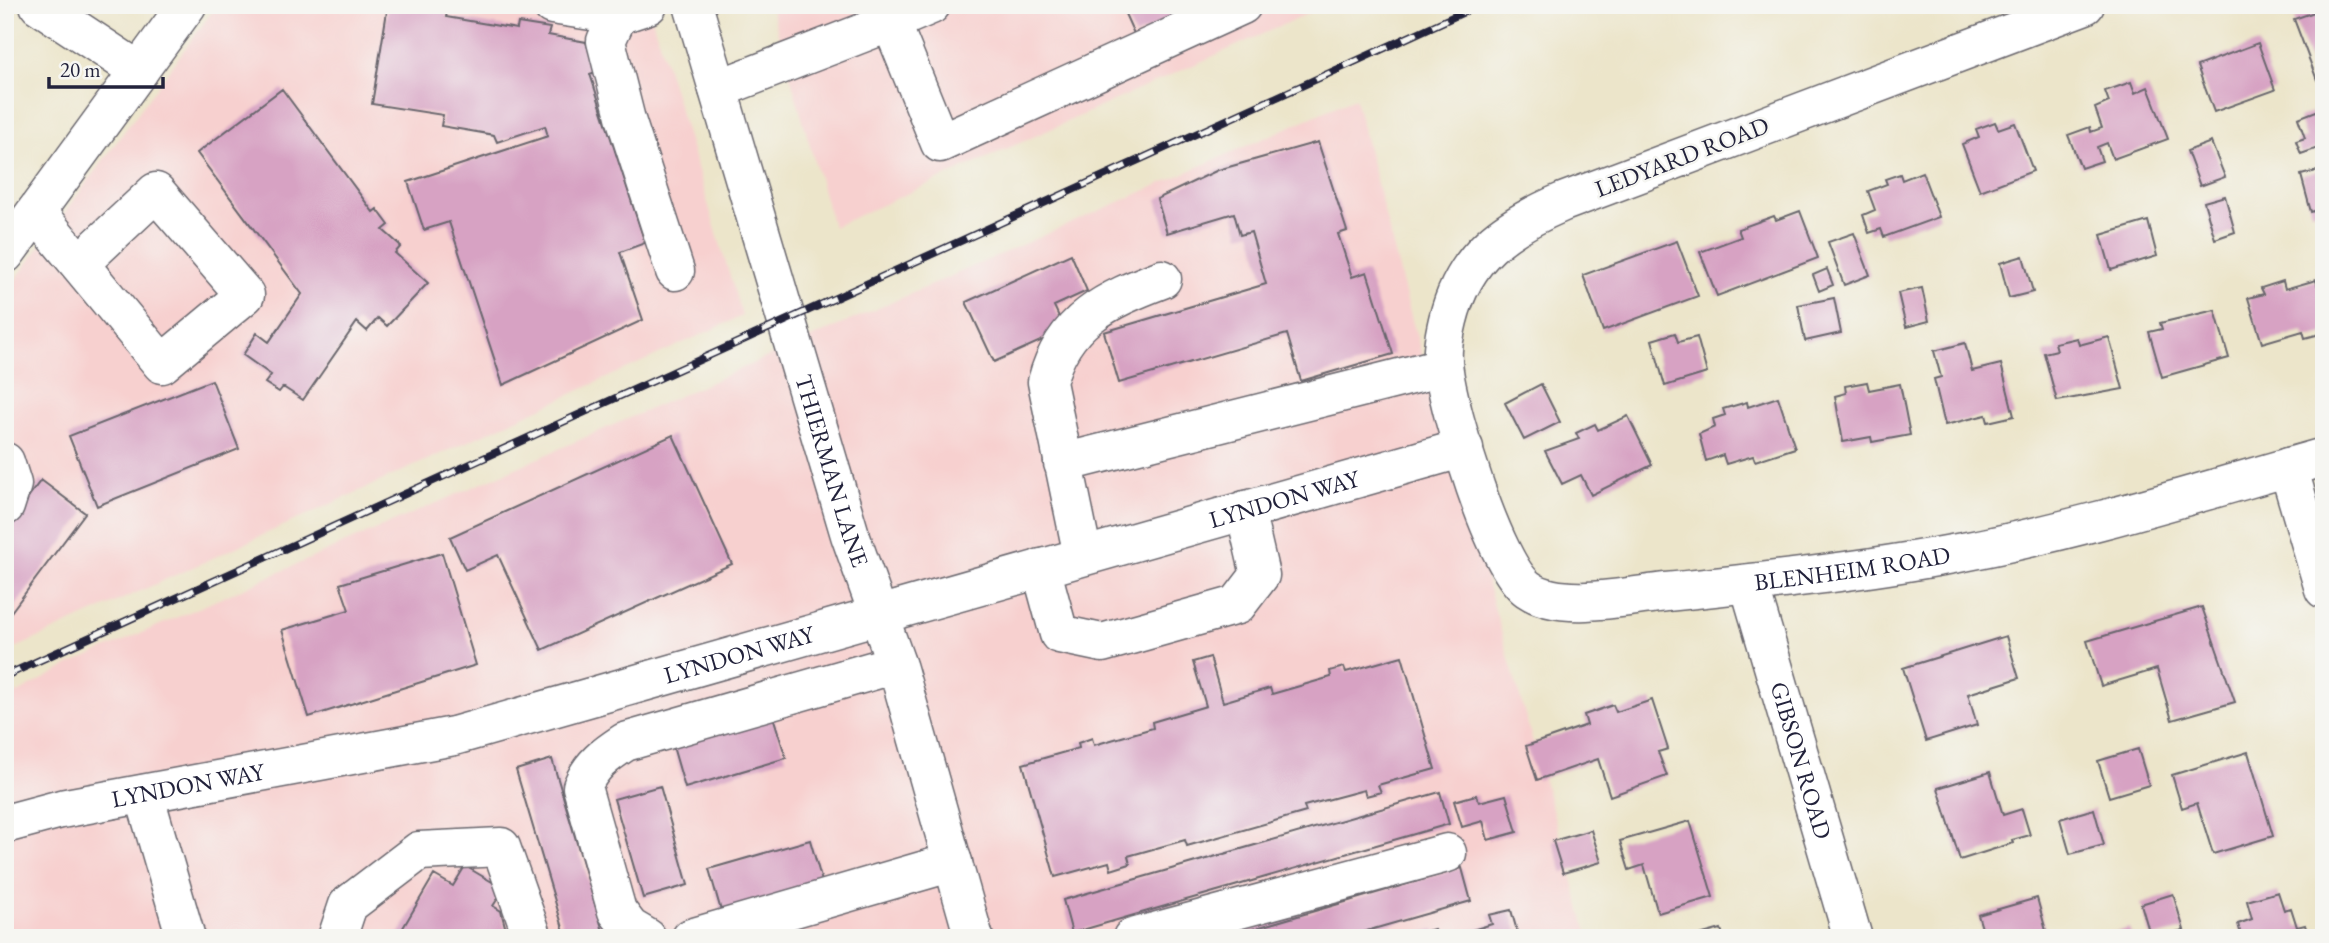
<svg xmlns="http://www.w3.org/2000/svg" width="2329" height="943" font-family="'EB Garamond',serif">
	<style>
		.built { fill: #f7d0cf }
		.building { fill: #d7a2c3 }
		.lines { fill: none; stroke-linecap: round; stroke-linejoin: round }
		.minor-casing { stroke: #69666d; stroke-width: 41 }
		.major-casing { stroke: #69666d; stroke-width: 41 }
		.minor { stroke: #fff; stroke-width: 38 }
		.major { stroke: #fff; stroke-width: 38 }
		.rail-casing { stroke: #22223b; stroke-width: 8 }
		.rail { stroke: #f6f6f2; stroke-width: 5; stroke-dasharray: 16; stroke-linecap: butt }
		.labels { text-anchor: middle; stroke-width: 5; stroke-linejoin: round; paint-order: stroke }
		.street-label { font-size: 24px; fill: #22223b; stroke: #f6f6f2 }
	</style>
	<rect width="100%" height="100%" fill="#f6f6f2"/>
	<filter id="ink" filterUnits="userSpaceOnUse"><feTurbulence type="fractalNoise" baseFrequency=".0143" numOctaves="2"/><feDisplacementMap in="SourceGraphic" scale="14" xChannelSelector="R" yChannelSelector="G"/><feConvolveMatrix kernelMatrix="1 2 1 2 8 2 1 2 1" color-interpolation-filters="sRGB"/></filter>
	<filter id="wash" filterUnits="userSpaceOnUse"><feTurbulence type="fractalNoise" baseFrequency=".00686" numOctaves="4" result="noise"/><feDisplacementMap in="SourceGraphic" scale="28" xChannelSelector="R" yChannelSelector="G"/><feGaussianBlur stdDeviation="1.57" result="paint"/><feColorMatrix in="noise" values="0 0 0 0 0 0 0 0 0 0 0 0 0 0 0 0 0 1.4 0 .05"/><feComposite in="paint" operator="in"/></filter>
	<g filter="url(#wash)">
		<rect width="100%" height="100%" fill="#ece5ca"/>
		<path class="built" d="M217,5H648L742,316L5,653V294Z
			M770,5H1327L833,227Z
			M1355,98L1412,320L1589,938H5V700L69,665Z"/>
		<g id="blocks">
			<path class="building" d="M388,5L448,8L446,17L517,29L518,23L550,28L548,35L586,42L596,72L590,74L645,243L620,252L643,320L503,385L449,222L424,230L408,182L548,136L545,126L497,142L494,135L441,126L443,115L372,104Z
				M1121,5H1196L1135,36Z
				M2323,9L2324,78L2317,80L2294,19Z
				M2258,43L2275,90L2214,112L2197,66Z
				M2131,82L2135,93L2148,87L2168,139L2113,159L2107,143L2097,147L2102,161L2081,168L2068,135L2090,127L2091,132L2102,128L2095,108L2109,102L2105,91Z
				M282,89L373,212L377,209L389,225L383,230L401,246L395,253L428,283L387,326L378,318L367,331L357,322L303,400L283,387L279,392L265,383L271,375L243,355L257,333L269,342L302,294L197,153Z
				M2324,108V146L2301,154L2296,141L2305,138L2298,118Z
				M1995,122L1998,129L2015,123L2033,171L1980,191L1962,144L1979,137L1976,129Z
				M1318,142L1347,231L1338,234L1352,277L1367,272L1393,354L1301,381L1287,334L1119,383L1104,332L1266,284L1251,232L1240,235L1234,213L1167,233L1157,199L1218,170Z
				M2211,142L2225,177L2200,186L2187,151Z
				M2324,169V208L2311,212L2301,175Z
				M1922,172L1939,217L1884,237L1881,229L1869,233L1863,215L1875,210L1868,191L1887,184L1885,179L1900,174L1902,180Z
				M2225,196L2235,232L2215,239L2204,202Z
				M1800,211L1818,258L1717,296L1700,252L1741,237L1738,229L1774,216L1776,220Z
				M2148,221L2157,256L2111,270L2101,235Z
				M1854,233L1870,275L1844,285L1828,242Z
				M1677,241L1698,296L1603,331L1583,275Z
				M1071,254L1087,291L1054,306L1065,330L994,362L966,302Z
				M2023,256L2033,292L2009,298L2000,263Z
				M1827,269L1833,285L1819,291L1813,275Z
				M2316,280L2324,307V333L2305,338L2303,331L2262,343L2248,298L2264,294L2261,288L2283,281L2285,289Z
				M1922,288L1929,321L1906,327L1898,293Z
				M1834,298L1841,333L1805,341L1798,305Z
				M2215,310L2229,358L2162,377L2149,332L2162,329L2160,323Z
				M1675,333L1678,342L1697,337L1707,373L1665,386L1652,340Z
				M2109,337L2123,389L2057,401L2044,353L2057,350L2055,343L2077,338L2079,345Z
				M1965,343L1972,371L2001,364L2014,416L1988,422L1986,415L1945,425L1934,379L1941,377L1934,351Z
				M212,380L239,449L97,506L69,436Z
				M1867,382L1869,390L1900,384L1910,435L1872,442L1871,437L1843,442L1835,396L1846,393L1845,386Z
				M1541,384L1560,422L1524,440L1505,403Z
				M1778,397L1795,448L1755,461L1753,456L1726,464L1723,455L1706,461L1699,434L1715,427L1713,419L1725,415L1723,409L1747,402L1748,407Z
				M1628,416L1652,465L1591,495L1581,475L1562,484L1545,451L1579,439L1576,433L1595,424L1598,430Z
				M673,435L732,564L542,650L498,555L465,570L450,537Z
				M41,480L85,513L11,612L5,608V528Z
				M442,553L476,665L309,717L282,630L349,610L340,584Z
				M2202,607L2235,702L2172,720L2157,669L2101,686L2087,641Z
				M2006,636L2019,678L1968,694L1977,725L1926,741L1903,668Z
				M1402,656L1435,769L1378,785L1381,792L1366,796L1364,790L1304,806L1306,812L1187,846L1185,840L1128,856L1130,864L1111,870L1109,862L1055,877L1023,764L1079,748L1078,743L1092,738L1094,745L1153,728L1152,722L1206,706L1193,662L1210,657L1223,702L1270,688L1272,694L1331,677L1330,671L1344,667L1346,672Z
				M1652,700L1668,749L1658,752L1667,776L1610,796L1598,759L1537,780L1526,746L1587,725L1584,715L1613,705L1616,712Z
				M772,713L786,758L685,788L672,743Z
				M2138,749L2149,785L2109,797L2098,761Z
				M2248,752L2273,836L2213,854L2197,803L2182,808L2172,775Z
				M552,759L605,938H566L516,770Z
				M1990,772L2003,815L2022,809L2030,835L2012,840L2013,843L1960,860L1938,788Z
				M660,786L688,885L643,898L614,799Z
				M1440,792L1449,824L1072,933L1063,900Z
				M1476,795L1479,802L1506,795L1517,832L1488,840L1483,821L1462,827L1454,801Z
				M2094,809L2104,845L2070,854L2060,819Z
				M1690,821L1713,897L1658,913L1644,865L1629,870L1620,841Z
				M1591,830L1601,862L1563,873L1553,841Z
				M810,840L823,885L722,914L709,869Z
				M465,866L504,889L493,906L501,911L508,938H397L434,875L453,886Z
				M1462,868L1471,901L1342,938H1222Z
				M2278,892L2284,910L2291,908L2297,927L2305,925L2309,938H2242L2238,924L2252,919L2247,901Z
				M2173,894L2184,930L2151,938L2141,904Z
				M2037,898L2048,938H1985L1978,915Z
				M1511,910L1519,938H1446L1492,924L1489,915Z
				M2129,928L2132,938H2101V937Z
				M1434,929L1437,938H1406V937Z
				M1721,929L1724,938H1692V937Z"/>
		</g>
	</g>
	<g filter="url(#ink)">
		<use href="#blocks" fill-opacity="0" stroke="#69666d" stroke-width="2"/>
		<g class="lines">
			<defs>
				<g id="minor">
					<path d="M39,5L139,71"/>
					<path d="M552,5L618,15L648,5"/>
					<path id="s1" d="M693,5L850,535L898,669L974,938"/>
					<path d="M931,5L891,22L940,143L1242,5"/>
					<path id="s2" d="M2085,5L1563,202C1505,227 1464,255 1448,320C1444,337 1441,353 1444,371C1450,415 1494,565 1528,589C1560,612 1629,596 1666,592C1763,582 1862,571 1958,553C2081,530 2203,491 2324,457"/>
					<path d="M618,15L606,41L626,120L675,271"/>
					<path d="M718,89L891,22L884,5"/>
					<path d="M36,212L162,364L245,295L156,192L79,264"/>
					<path d="M5,462L12,484L5,506"/>
					<path d="M1063,463L1443,367"/>
					<path d="M2288,467L2324,589"/>
					<path d="M1083,556L1047,382C1063,320 1107,300 1162,279"/>
					<path d="M1041,568L1059,634L1102,643L1237,605L1260,575L1245,510"/>
					<path id="s3" d="M1749,584L1853,938"/>
					<path d="M144,794L186,938"/>
					<path id="s4" d="M5,824L61,809L454,736L1464,448"/>
					<path d="M337,938L348,905L419,851L501,847L533,938"/>
					<path d="M647,938L630,928L617,911L582,787C591,765 605,755 625,742L896,664"/>
					<path d="M691,938L953,862"/>
					<path d="M1132,938L1447,853"/>
				</g>
				<path id="major" d="M5,254L187,5"/>
			</defs>
			<use href="#minor" class="minor-casing"/>
			<use href="#major" class="major-casing"/>
			<use href="#minor" class="minor"/>
			<use href="#major" class="major"/>
			<defs>
				<path id="rail" d="M5,676L1479,5"/>
			</defs>
			<use href="#rail" class="rail-casing"/>
			<use href="#rail" class="rail"/>
		</g>
	</g>
	<g class="labels">
		<g class="street-label">
			<text transform="translate(1682 157) rotate(-21)" y="8">LEDYARD ROAD</text>
			<text dy="8" stroke="none"><textPath href="#s1" startOffset="486">THIERMAN LANE</textPath></text>
			<text dy="8" stroke="none"><textPath href="#s4" startOffset="1321">LYNDON WAY</textPath></text>
			<text dy="8" stroke="none"><textPath href="#s2" startOffset="1346">BLENHEIM ROAD</textPath></text>
			<text dy="8" stroke="none"><textPath href="#s4" startOffset="754">LYNDON WAY</textPath></text>
			<text dy="8" stroke="none"><textPath href="#s3" startOffset="184">GIBSON ROAD</textPath></text>
			<text dy="8" stroke="none"><textPath href="#s4" startOffset="187">LYNDON WAY</textPath></text>
		</g>
	</g>
	<rect width="2329" height="943" fill="none" stroke="#f6f6f2" stroke-width="28"/>
	<path d="M49 77v10h114v-10" fill="none" stroke="#22223b" stroke-width="3.5"/>
	<text x="60" y="77" font-size="21" fill="#22223b" stroke="#f6f6f2" stroke-width="5" paint-order="stroke">20 m</text>
</svg>
